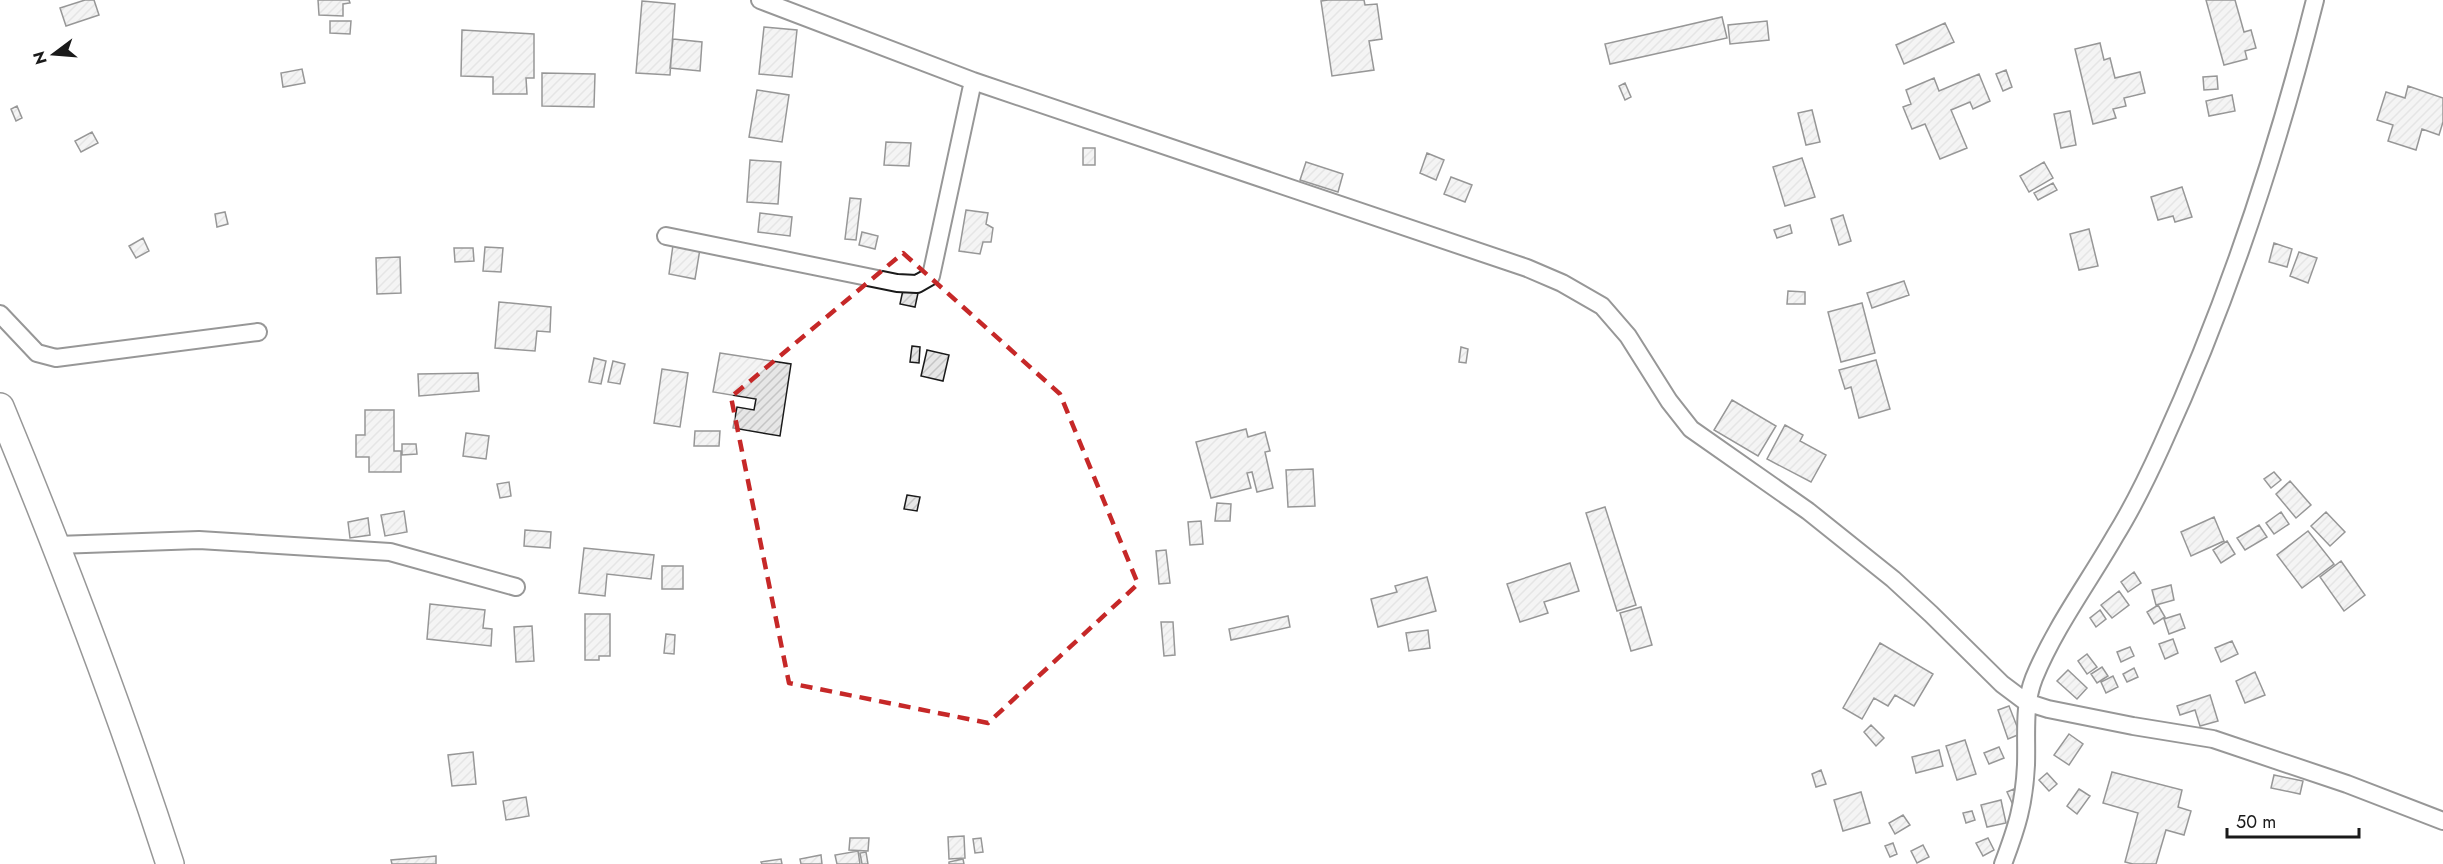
<svg xmlns="http://www.w3.org/2000/svg" width="2443" height="864" font-family="Jost,sans-serif">
	<style>
		.building { fill: url(#building-hatch); stroke: #1a1a1a; stroke-width: 1.5 }
		.lines { fill: none; stroke-linecap: round; stroke-linejoin: round }
		.minor-casing { stroke: #1a1a1a; stroke-width: 20 }
		.trunk-casing { stroke: #1a1a1a; stroke-width: 30 }
		.minor { stroke: #fff; stroke-width: 16 }
		.trunk { stroke: #fff; stroke-width: 27 }
		.marked { fill: none; stroke: #c62828; stroke-width: 4.5; stroke-dasharray: 12 8; stroke-linejoin: round }
	</style>
	<defs>
		<pattern id="building-hatch" width="6" height="6" patternUnits="userSpaceOnUse" patternTransform="scale(1.5)"><rect width="6" height="6" fill="#e6e6e6"/><path d="M-1 1l2-2M0 6l6-6M5 7l2-2" fill="none" stroke="#c5c5c5"/></pattern>
	</defs>
	<rect width="100%" height="100%" fill="#fff"/>
	<path class="building" d="M85,0H94L99,15L66,26L60,8Z
		M318,0H349L350,3L343,4V16L319,15Z
		M1328,0H1364L1365,5L1377,4L1382,39L1369,41L1374,70L1332,76L1321,1Z
		M2206,0H2235L2244,32L2251,30L2256,48L2245,51L2247,59L2224,65Z
		M642,1L675,4L670,75L636,73Z
		M1722,17L1727,38L1610,64L1605,44Z
		M330,21H351L350,34L330,33Z
		M1767,21L1769,40L1730,44L1728,25Z
		M1945,23L1954,42L1904,64L1896,45Z
		M764,27L797,30L792,77L759,74Z
		M462,30L534,34V78H526L527,94H493V77L461,76Z
		M673,39L702,42L700,71L670,68Z
		M2100,43L2104,60L2110,58L2115,78L2140,72L2145,93L2124,98L2126,106L2113,109L2116,118L2093,124L2075,49Z
		M302,69L305,83L283,87L281,73Z
		M2006,70L2012,87L2003,91L1996,74Z
		M542,73L595,74L594,107L542,106Z
		M1979,74L1990,101L1973,109L1970,102L1951,110L1967,148L1940,159L1925,124L1912,129L1903,107L1911,104L1906,90L1934,78L1939,91Z
		M2217,76L2218,89L2204,90L2203,77Z
		M1625,83L1631,97L1625,100L1619,86Z
		M2408,86L2443,98V122L2439,135L2422,129L2416,150L2388,141L2393,125L2377,120L2386,92L2405,98Z
		M757,90L789,95L782,142L749,137Z
		M2232,95L2235,111L2209,116L2206,101Z
		M17,106L22,118L16,121L11,109Z
		M1812,110L1820,142L1806,145L1798,113Z
		M2070,111L2076,145L2061,148L2054,114Z
		M92,132L98,143L81,152L75,141Z
		M886,142L911,143L909,166L884,165Z
		M1083,148H1095V165H1083Z
		M1427,153L1444,160L1436,180L1420,173Z
		M1802,158L1815,197L1785,206L1773,167Z
		M750,160L781,162L778,204L747,202Z
		M1306,162L1343,174L1338,192L1300,180Z
		M2044,162L2053,178L2029,192L2020,176Z
		M1451,177L1472,185L1465,202L1444,194Z
		M2053,183L2057,190L2038,200L2034,193Z
		M2182,187L2192,217L2175,222L2173,216L2158,220L2151,197Z
		M850,198L861,199L856,240L845,239Z
		M966,210L988,213L986,224L993,228L991,242H983L980,254L959,251Z
		M225,212L228,224L217,227L215,214Z
		M760,213L792,217L790,236L758,232Z
		M1843,215L1851,241L1839,245L1831,219Z
		M1790,225L1792,233L1777,238L1774,230Z
		M2089,229L2098,266L2079,270L2070,234Z
		M2089,229L2098,266L2079,270L2070,234Z
		M862,232L878,236L875,249L859,245Z
		M143,238L149,251L136,258L129,246Z
		M2274,243L2292,249L2287,267L2269,262Z
		M673,245L700,249L695,279L669,274Z
		M485,247L503,248L501,272L483,271Z
		M454,248H473L474,261L455,262Z
		M2299,252L2317,258L2308,283L2290,276Z
		M400,257L401,293L377,294L376,258Z
		M1904,281L1909,295L1872,308L1867,293Z
		M903,290L918,293L915,307L900,304Z
		M1788,291L1805,292V304H1787Z
		M499,302L551,307L550,332L537,331L535,351L495,348Z
		M1862,303L1875,353L1841,362L1828,312Z
		M912,346L920,347L919,363L910,362Z
		M1461,347L1468,349L1466,363L1459,362Z
		M927,350L949,355L943,381L921,376Z
		M720,353L791,364L780,436L733,428L737,407L754,410L756,399L713,392Z
		M594,358L606,361L601,384L589,382Z
		M1876,360L1890,409L1859,418L1851,387L1845,389L1839,370Z
		M613,361L625,364L620,384L608,382Z
		M662,369L688,373L680,427L654,423Z
		M478,373L479,391L419,396L418,374Z
		M1732,400L1776,426L1758,456L1714,430Z
		M365,410H394V451H401V472H369V457H356V435H365Z
		M1785,425L1803,435L1800,441L1826,455L1811,482L1767,459Z
		M1785,425L1803,435L1800,441L1826,455L1811,482L1767,459Z
		M1246,429L1248,437L1265,432L1270,451L1265,452L1273,488L1257,492L1252,472L1247,473L1251,488L1211,498L1196,442Z
		M695,431H720L719,446H694Z
		M466,433L489,436L486,459L463,456Z
		M402,444H416L417,454L402,455Z
		M1313,469L1315,506L1288,507L1286,470Z
		M2274,472L2281,480L2271,488L2264,479Z
		M2290,481L2311,505L2296,518L2276,494Z
		M509,482L511,496L500,498L497,484Z
		M907,495L920,497L917,511L904,509Z
		M1217,503L1231,504L1230,521H1215Z
		M1605,507L1636,605L1617,611L1586,513Z
		M404,511L407,532L385,536L381,515Z
		M2281,512L2289,524L2274,534L2266,523Z
		M2326,512L2345,532L2330,546L2311,526Z
		M2214,517L2224,541L2191,556L2181,532Z
		M368,518L370,535L350,538L348,522Z
		M1201,521L1203,544L1190,545L1188,522Z
		M2259,525L2267,537L2245,550L2237,538Z
		M525,530L551,532L550,548L524,546Z
		M2308,531L2334,564L2302,588L2277,555Z
		M2227,541L2235,554L2221,563L2213,550Z
		M584,548L654,555L651,579L607,574L605,596L579,593Z
		M1166,550L1170,583L1159,584L1156,551Z
		M2341,561L2365,595L2344,611L2320,577Z
		M1570,563L1579,591L1544,602L1548,613L1520,622L1507,584Z
		M662,566H683V589H662Z
		M2134,572L2141,583L2128,592L2121,582Z
		M1427,577L1436,611L1378,627L1371,599L1397,592L1395,586Z
		M2171,585L2174,600L2156,605L2152,590Z
		M2119,591L2129,605L2112,618L2101,605Z
		M430,604L485,610L483,628L492,629L491,646L427,639Z
		M2158,605L2165,617L2154,624L2147,612Z
		M1641,607L1652,645L1631,651L1620,613Z
		M2100,610L2106,619L2096,627L2090,618Z
		M2100,610L2106,619L2096,627L2090,618Z
		M585,614H610V656H599V660H585Z
		M2180,614L2185,628L2169,634L2164,619Z
		M1288,616L1290,627L1231,640L1229,629Z
		M1161,622H1173L1175,655L1164,656Z
		M532,626L534,661L516,662L514,627Z
		M532,626L534,661L516,662L514,627Z
		M1428,630L1430,648L1409,651L1406,633Z
		M1428,630L1430,648L1409,651L1406,633Z
		M666,634L675,635L674,654L664,653Z
		M2173,639L2178,653L2165,659L2159,644Z
		M2232,641L2238,654L2221,662L2215,648Z
		M1880,643L1933,674L1914,706L1895,695L1888,706L1874,698L1862,719L1843,708Z
		M2130,647L2134,656L2121,662L2117,652Z
		M2087,654L2097,667L2087,674L2078,661Z
		M2102,667L2108,676L2097,683L2091,674Z
		M2134,668L2138,677L2127,682L2123,674Z
		M2068,670L2087,688L2077,699L2057,681Z
		M2255,672L2265,695L2245,703L2236,681Z
		M2113,676L2118,687L2106,693L2101,682Z
		M2210,695L2218,721L2200,726L2195,710L2180,715L2177,706Z
		M2210,695L2218,721L2200,726L2195,710L2180,715L2177,706Z
		M2009,706L2020,734L2008,739L1998,710Z
		M1871,725L1884,738L1876,746L1864,732Z
		M2069,734L2083,744L2069,765L2054,755Z
		M1965,740L1976,774L1957,780L1946,746Z
		M1999,747L2004,758L1989,764L1984,753Z
		M1939,750L1943,766L1916,773L1912,757Z
		M473,752L476,784L452,786L448,755Z
		M1821,770L1826,784L1816,787L1812,774Z
		M2112,772L2182,790L2178,807L2191,811L2184,835L2166,830L2156,864H2133L2125,862L2138,813L2103,803Z
		M2047,773L2057,784L2049,791L2039,780Z
		M2274,775L2303,781L2300,794L2271,788Z
		M2014,789L2020,802L2013,805L2007,792Z
		M2079,789L2090,796L2077,814L2067,806Z
		M1861,792L1870,823L1843,831L1834,800Z
		M526,797L529,816L506,820L503,801Z
		M2001,800L2006,823L1987,827L1981,805Z
		M1972,811L1975,820L1966,823L1963,813Z
		M1903,815L1910,825L1895,834L1889,823Z
		M1903,815L1910,825L1895,834L1889,823Z
		M964,836L965,858L949,859L948,837Z
		M850,838H869L868,851L849,850Z
		M981,838L983,852L975,853L973,839Z
		M1988,838L1994,850L1983,856L1976,843Z
		M1893,843L1897,854L1890,857L1885,846Z
		M1923,845L1929,857L1917,863L1911,851Z
		M858,851L860,864H837L835,855Z
		M866,852L868,864H862L860,853Z
		M821,855L822,864H801L800,859Z
		M436,856V864H392L391,860Z
		M781,859L782,864H762L761,862Z
		M963,859L964,864H949V862Z"/>
	<g class="lines">
		<defs>
			<path id="minor" d="M760,0L973,81L1527,268L1562,283L1602,306L1628,336L1669,401L1691,429L1808,511L1893,579L1931,614L2002,684L2026,702L2048,709L2133,726L2213,739L2347,784L2443,821
				M666,236L897,283L917,284L931,276L973,81
				M0,314L37,353L56,358L258,332
				M57,545L199,540L390,552L516,587
				M2003,864C2017,827 2024,805 2026,765C2027,735 2023,706 2034,678C2055,627 2088,583 2115,536C2133,507 2148,476 2162,445C2227,303 2277,152 2315,0"/>
			<path id="trunk" d="M0,407C62,557 120,709 170,864"/>
		</defs>
		<use href="#minor" class="minor-casing"/>
		<use href="#trunk" class="trunk-casing"/>
		<use href="#minor" class="minor"/>
		<use href="#trunk" class="trunk"/>
	</g>
	<path d="M0 0H2443V864H0ZM903,253L1060,394L1138,584L988,723L789,683L731,397Z" fill="#fff" fill-opacity=".55" fill-rule="evenodd"/>
	<path class="marked" d="M903,253L1060,394L1138,584L988,723L789,683L731,397Z"/>
	<g transform="translate(54 54) rotate(254)" stroke="#ffffff" stroke-width="4.5" paint-order="stroke">
	<path d="M0-4.5L10 22L0 15L-10 22Z" fill="#1a1a1a"/>
	<text y="-9" font-size="16" font-weight="bold" text-anchor="middle" fill="#1a1a1a">N</text>
	</g>
	<path d="M2227 828v9h132v-9" fill="none" stroke="#1a1a1a" stroke-width="3"/>
	<text x="2236" y="828" font-size="18" fill="#1a1a1a" stroke="#ffffff" stroke-width="4.5" paint-order="stroke">50 m</text>
</svg>
